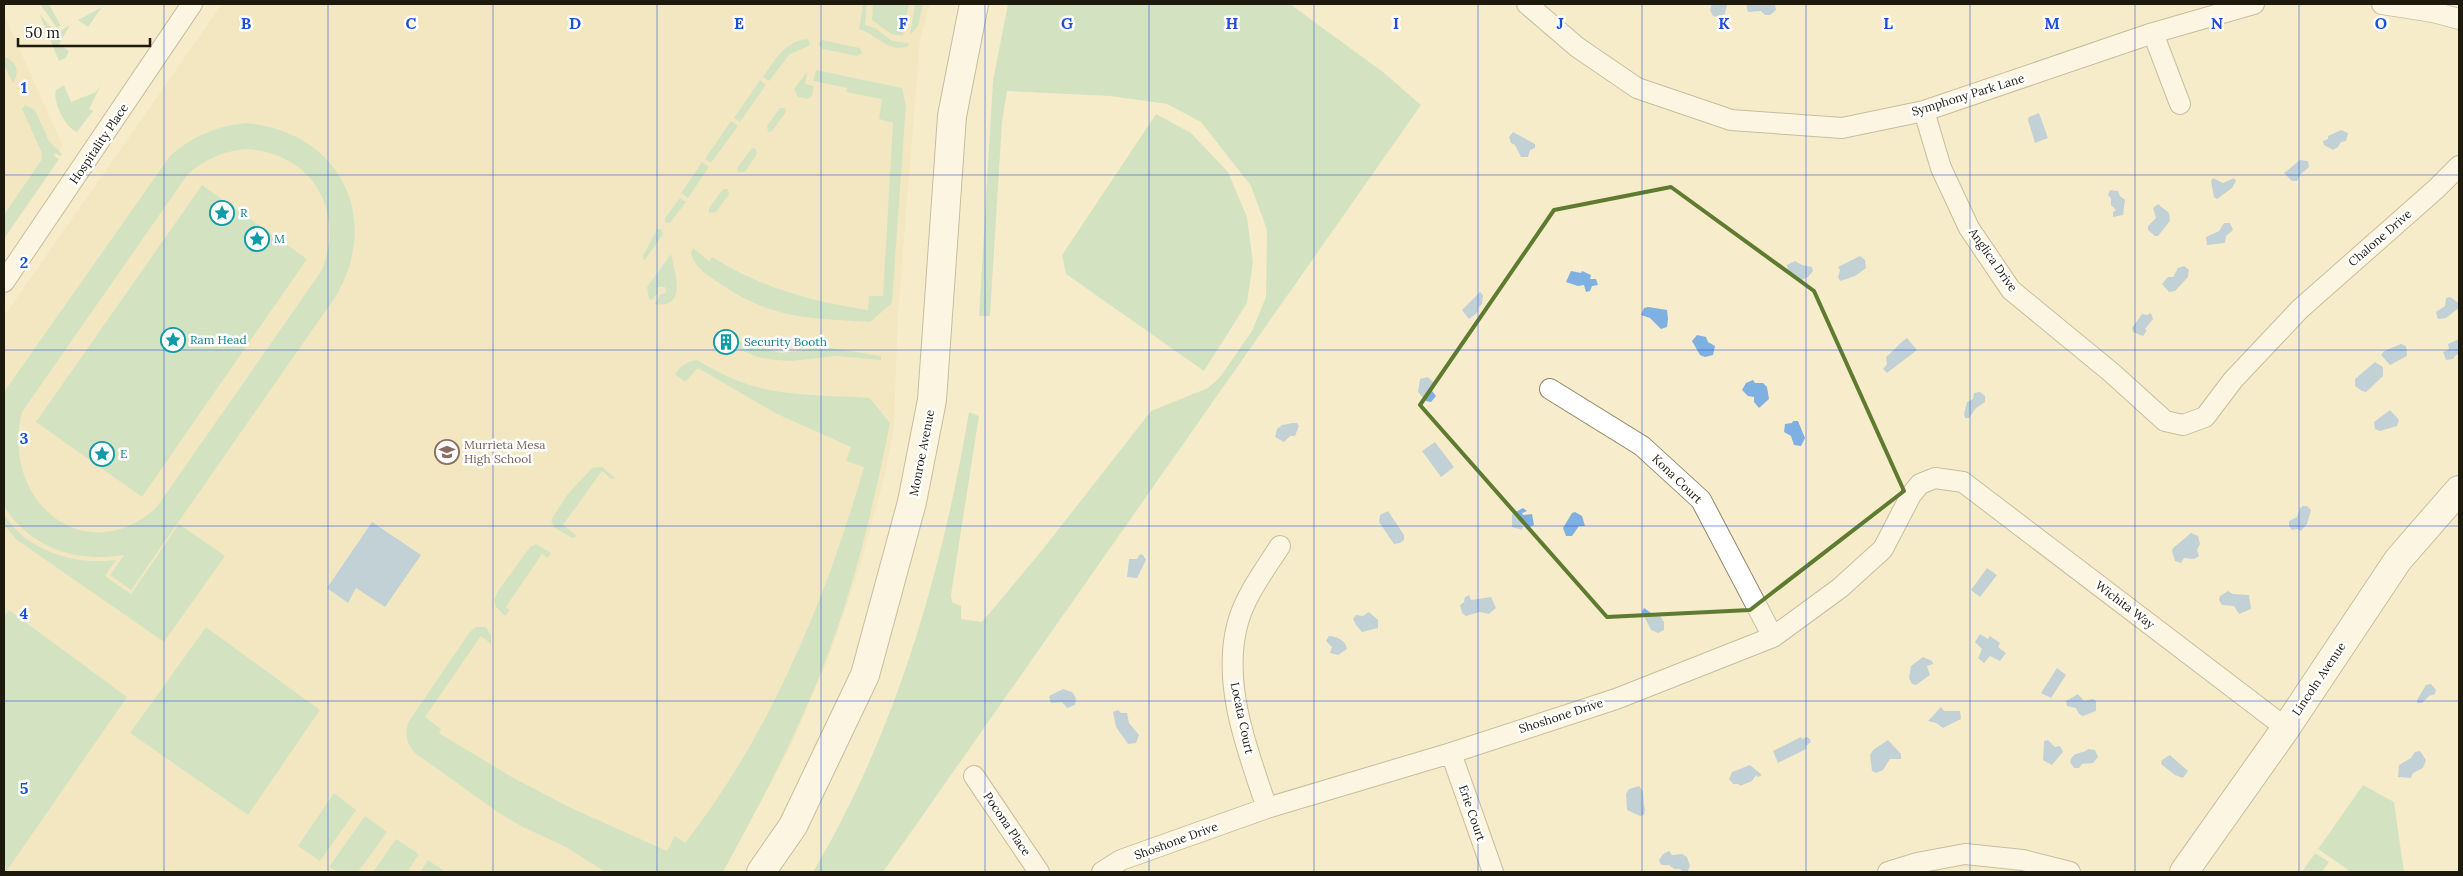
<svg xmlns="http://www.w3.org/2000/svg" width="2463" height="876" font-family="Lora,serif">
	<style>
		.built { fill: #eee0b8 }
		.green { fill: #a7d8b7; fill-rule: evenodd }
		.water { fill: #7fb0e2 }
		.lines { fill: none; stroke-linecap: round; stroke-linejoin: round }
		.street-casing { stroke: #8e8466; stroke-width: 22 }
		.secondary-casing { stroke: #8e8466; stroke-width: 30 }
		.street { stroke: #fff; stroke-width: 20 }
		.secondary { stroke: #fff; stroke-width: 28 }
		.marked { fill: none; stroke: #5e7b30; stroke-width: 4; stroke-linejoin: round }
		.grid { fill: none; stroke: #1d4ed8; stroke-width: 1; stroke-opacity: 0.55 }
		.labels { text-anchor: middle; stroke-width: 5; stroke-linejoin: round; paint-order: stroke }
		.street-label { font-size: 12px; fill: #1d190d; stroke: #fff }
		.culture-label { font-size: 12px; fill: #0d838f; stroke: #fff; text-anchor: start }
		.education-label { font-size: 12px; fill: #785e54; stroke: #fff; text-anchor: start }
		.grid-label { font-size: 16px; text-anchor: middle; font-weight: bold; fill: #1d4ed8; stroke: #fff; stroke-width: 5; stroke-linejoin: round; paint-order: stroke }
	</style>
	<rect width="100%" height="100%" fill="#f7eccb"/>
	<path class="built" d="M222,4H930L920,40L898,316L894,428L885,475L860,567L829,657L792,744L770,786L720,872H4V316Z
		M4,15L63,146L4,229Z"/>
	<path class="green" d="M40,4H49L61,26L57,28Z
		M863,4H867L865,25L875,28L892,41L909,43L908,46C889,54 876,34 859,29Z
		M873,4H909L903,36L891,34L872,20Z
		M915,4L923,5L918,26L910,35Z
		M1008,4H1290L1383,72L1421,105L883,872H813C896,732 942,572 969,412L979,416L951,595L952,602L961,606V619L982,622L1043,549L1151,411L1208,388L1220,377L1252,331L1266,297L1267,230L1251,186L1201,122L1167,104L1110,96L1007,91L1002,122L990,316H979L993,80Z
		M102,7L88,27L78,20Z
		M39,13L56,34L70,25L59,44L69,51L66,58L59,61Z
		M807,39L810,42L809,46L790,54L769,81L763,77C774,61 785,41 807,39Z
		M822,40L860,48L862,53L857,56L823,49L818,44Z
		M4,57C17,61 20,72 13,83L4,65Z
		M816,70L902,88L906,105L892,303L870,322C808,318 773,320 719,283C707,275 695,268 691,253L693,248L709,261L712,257C760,287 812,302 868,310L869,296H883L893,123L879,119L882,99L846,92L847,88L813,81Z
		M807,72L805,84L814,86L812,96L808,99L798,97L794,89Z
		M760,80L766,85L740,122L734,118Z
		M64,85L71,102L96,92L101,85L89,109L93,111L77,132C66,129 52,102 56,90Z
		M25,105L35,110L49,141L62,154L61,156L55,153L54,156L59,159L4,239V215L42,159V153L22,109Z
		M780,108H785L786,112L772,131L768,132L767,126Z
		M1156,114L1191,133L1228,172L1247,217L1253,262L1247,303L1204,371L1066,274L1062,255Z
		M731,121L738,126L711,163L705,159Z
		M246,123C338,131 383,215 336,296L131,590L110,575L124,555C76,563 30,548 4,506V392L170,156C193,136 216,126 246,123ZM246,149C311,153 346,209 322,270L156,508C84,572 0,500 22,412L188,174C206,159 223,151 246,149Z
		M752,148L756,149L757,154L745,172H738L737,168Z
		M702,162L709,167L688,198L681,193Z
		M202,185L307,259L142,497L36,422Z
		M723,189H728L729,194L716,212L709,213V208Z
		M680,198L686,202L670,223H666L665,218Z
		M657,229H661L663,234L645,260L642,258Z
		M671,254C674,270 689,309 655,304L660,295L666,292L665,287H658V293L652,300L649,299L647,287Z
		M730,338L781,353L825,347L881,356V360L836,356L792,361L775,360L757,357L727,344Z
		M697,360C714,370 731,379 750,385C788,397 830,395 870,398L890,423C876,494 860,564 836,632C807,716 765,795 723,872H605L566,847L521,826L499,813L415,753C406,742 404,734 409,721L469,633L476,627H486L491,635V644L481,636L425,717L441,729L439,733L510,776L569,807L667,851L675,836L685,843C769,736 826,599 864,467L846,461L851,447L777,414L698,368L685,382L675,374C681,365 686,362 697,360Z
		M602,467L615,478L611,479L602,471L563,525L577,536L572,538L555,528L551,520L567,495L592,468Z
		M4,515C10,522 17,532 25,538C52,557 84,564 116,560L105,576L131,594L179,524L225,556L164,642L17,540L4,525Z
		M536,544L551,553L548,558L542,554L506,607L510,610L505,616L496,607L494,600L498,591L530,547Z
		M9,610L127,697L6,872H4V617Z
		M206,627L320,710L248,815L130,733Z
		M2363,785L2394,802L2404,872H2351L2318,849Z
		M334,793L356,810L320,861L298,846Z
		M365,816L387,832L358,872H338L329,867Z
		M396,839L419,854L407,872H373Z
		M2315,853L2329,862L2322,872H2302Z
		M428,860L446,872H420Z"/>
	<path class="water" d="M1712,4H1727L1725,14L1718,17L1713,16L1710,10Z
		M1746,4H1775L1776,10L1770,15H1765L1761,11L1748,12Z
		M2039,113L2048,138L2035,143L2028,120L2029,117Z
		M2341,130L2348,133L2346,141L2341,142L2338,147L2333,150L2324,145L2323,141L2328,139V136Z
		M1513,132L1535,144V148L1530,150L1528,157H1521L1515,145L1511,143L1509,137Z
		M2300,160L2308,161L2309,167L2300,175L2297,181H2292L2284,173Z
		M2213,178L2223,183L2234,178L2236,181L2232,188L2217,199L2214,197L2211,181Z
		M2110,190L2118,191L2120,196L2125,200L2123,215L2113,217V212L2116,210L2111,205V198L2108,195Z
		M2158,204L2169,213L2170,221L2158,236H2155L2148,230V226L2156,218L2153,208Z
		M2224,223H2230L2233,230L2226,236L2225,243L2207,245L2206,237L2219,231Z
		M1860,256L1865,260L1866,268L1855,276L1840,281L1838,277L1840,270L1838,267Z
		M1795,261L1802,265L1812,267L1813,271L1808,277L1799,281L1788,270L1787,265Z
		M2184,266L2189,270L2188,277L2175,291L2169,292L2162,284L2168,277H2173L2178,268Z
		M1571,271L1581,273L1582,271L1591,275L1590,279H1596L1598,285L1592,286L1590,291L1586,292L1584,285L1578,286L1566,282Z
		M1480,292L1483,295L1482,304L1478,308V312L1469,319L1462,310Z
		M2450,297L2459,303V308L2446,318L2438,319L2436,312L2445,306L2446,298Z
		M1648,307L1667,310L1668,319L1667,327L1661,329L1650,318L1641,315L1644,308Z
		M2151,313L2153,319L2145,329L2147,330L2143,336L2133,332L2132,328L2142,314L2147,315Z
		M1697,335L1706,337L1708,342L1715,346L1713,355L1705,357L1700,355L1692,341Z
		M1907,338L1917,350L1887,373L1883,369L1887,364L1886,357C1894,351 1898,344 1907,338Z
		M2459,339V354L2456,355L2453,359L2446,360L2443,352L2449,349L2448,344Z
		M2401,344L2406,346L2407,356L2390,365L2381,355L2384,351Z
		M2375,362L2383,367V376L2366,392L2362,391L2355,386V379Z
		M1428,377L1434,383L1432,391L1436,396L1431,402L1426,401L1418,392L1420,379Z
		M1753,380L1755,383H1763L1767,387L1769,399L1759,408L1754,402V397L1748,396L1742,390L1746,383Z
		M1980,392L1985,396V402L1976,408L1969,418H1965L1964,414L1967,402L1973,399L1974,393Z
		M2390,410L2399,420L2397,426L2380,431L2375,429L2374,422Z
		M1793,421H1798L1805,438L1801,446L1794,445L1791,436L1784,432L1785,424L1792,423Z
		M1293,423H1297L1299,426L1295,436H1290L1284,442L1275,437L1277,429L1282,425Z
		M1435,442L1454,467L1441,477L1422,451Z
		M2303,506H2307L2311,510L2307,524L2301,531L2297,529L2292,530L2289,526V521L2297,517L2300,508Z
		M1523,508L1527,511L1522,513L1523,515L1532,514L1534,525L1529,527L1520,524L1523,526L1522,530L1512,527V514Z
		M1388,511L1404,535V540L1400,543L1394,544L1379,522L1380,515Z
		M1575,512L1582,516L1585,526H1579L1572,536H1566L1563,528L1572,513Z
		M372,522L421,555L385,607L356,588L348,603L327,588Z
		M2191,533L2198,536L2200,544L2197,550L2199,556L2194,559L2184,558L2181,563L2175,561L2172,551L2173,548Z
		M1140,554L1143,555L1146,560L1137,578L1127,577L1129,559H1137Z
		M1987,568L1997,575L1980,597L1971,590Z
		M2228,591L2233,594L2249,595L2251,609L2239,614L2234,606L2222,605L2219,600L2220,596Z
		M1469,595L1471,600L1491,597L1496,608L1489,614L1480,612L1466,616L1462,613L1460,605L1464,602L1465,597Z
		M1644,608L1654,615L1660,616L1664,622V630L1658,633L1651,630L1642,612Z
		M1369,612L1378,620V628L1362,632L1356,625L1353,619L1356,615L1363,616Z
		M1980,634L1988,639L1990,636L2000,643L1998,647L2006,653L2000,661L1990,656L1984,663L1978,658L1982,649L1975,642Z
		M1329,636C1337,636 1346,641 1347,649L1338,655L1330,653L1332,647L1326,641Z
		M1923,657L1932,661L1933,664L1927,666L1930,675L1916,685L1912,684L1909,678L1911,666Z
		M2057,668L2066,675L2051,698L2041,693Z
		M2431,684L2436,690L2435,694L2429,696L2422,703H2417V700L2426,685Z
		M1063,689L1072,692L1076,698L1075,705L1067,708L1062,702L1051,703L1049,696Z
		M2078,694L2084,701L2093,699L2096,701V711L2083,716L2079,714L2076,708L2067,706L2066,701Z
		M1941,707L1944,711H1960L1961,719L1943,728L1936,723L1928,721Z
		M1118,710L1121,713H1127L1129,723L1139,735L1136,743L1128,744L1116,727L1113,712Z
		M1801,737L1802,739L1807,737L1810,739L1811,742L1806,746V749L1778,763L1773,751Z
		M1888,740L1901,754V759H1890L1883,770L1876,773L1872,771L1870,755L1873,750Z
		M2048,740L2055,747L2060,746L2063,752L2052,765L2043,760L2044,741Z
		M2088,749L2095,750L2098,757L2093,763L2082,764L2079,768H2074L2070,762C2073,750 2082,755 2088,749Z
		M2420,751L2426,760L2423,768L2413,773L2411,778L2398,777L2399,765L2411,758L2415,752Z
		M2170,755L2188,771L2183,778L2175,775L2161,764L2162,760Z
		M1750,765L1762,775L1758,777L1756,775L1752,781L1740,786L1739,784H1733L1729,779L1732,772Z
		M1639,786C1646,792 1642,801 1645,809L1644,815L1640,816L1627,810L1626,794L1629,789Z
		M1669,851L1672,855L1682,854L1687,857L1690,866L1688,871L1683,872L1680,869H1674L1669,865H1661L1659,860L1663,854Z"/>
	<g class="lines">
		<defs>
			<path id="street" d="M1527,4L1577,47L1637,88L1731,120L1842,128L1924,111L2153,33L2254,4
				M2382,4L2433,12L2459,19
				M2153,33L2180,104
				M1924,111L1941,168L1969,228L2011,290L2112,373L2165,421L2183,425L2205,417L2233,380L2300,309L2436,189L2459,166
				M4,282L192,4
				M1550,389L1642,446L1701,500L1773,637
				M1451,753L1493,872
				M974,776L1039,872
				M1267,808C1248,752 1222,686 1237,626C1244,597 1264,571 1280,546
				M1102,872L1121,860L1267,808L1451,753L1616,699L1773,637L1840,588L1883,549L1911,495L1920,484L1935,478L1963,482L2286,728
				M1888,872L1917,863L1965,854L2023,860L2070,872"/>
			<path id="secondary" d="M761,872L793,826L865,675L912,502L932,400L952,116L974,4
				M2184,872L2286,728L2398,560L2459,490"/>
		</defs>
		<use href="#street" class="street-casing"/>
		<use href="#secondary" class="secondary-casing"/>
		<use href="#street" class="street"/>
		<use href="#secondary" class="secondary"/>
	</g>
	<path d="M0 0H2463V876H0ZM1671,187L1814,291L1904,491L1750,610L1607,617L1420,405L1554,210Z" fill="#f7eccb" fill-opacity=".55" fill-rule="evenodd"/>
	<path class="marked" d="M1671,187L1814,291L1904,491L1750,610L1607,617L1420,405L1554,210Z"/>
	<path class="grid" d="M164,4V872M328,4V872M493,4V872M657,4V872M821,4V872M985,4V872M1149,4V872M1314,4V872M1478,4V872M1642,4V872M1806,4V872M1970,4V872M2135,4V872M2299,4V872M4,175H2459M4,350H2459M4,526H2459M4,701H2459"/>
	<defs>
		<symbol id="sight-ring" viewBox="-11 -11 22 22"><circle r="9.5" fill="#fff" stroke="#0f9aa8" stroke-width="1.5"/><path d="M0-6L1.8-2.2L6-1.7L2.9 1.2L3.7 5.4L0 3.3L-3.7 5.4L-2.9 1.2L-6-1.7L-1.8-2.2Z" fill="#0f9aa8"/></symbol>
		<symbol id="building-ring" viewBox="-11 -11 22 22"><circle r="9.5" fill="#fff" stroke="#0f9aa8" stroke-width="1.5"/><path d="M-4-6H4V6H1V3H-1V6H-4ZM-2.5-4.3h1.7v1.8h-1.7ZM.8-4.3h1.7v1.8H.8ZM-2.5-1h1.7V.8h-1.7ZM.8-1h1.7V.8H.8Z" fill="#0f9aa8"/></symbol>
		<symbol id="school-ring" viewBox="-11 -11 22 22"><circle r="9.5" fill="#fff" stroke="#8d6e63" stroke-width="1.5"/><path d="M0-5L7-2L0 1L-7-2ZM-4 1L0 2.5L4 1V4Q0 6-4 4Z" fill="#8d6e63"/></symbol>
	</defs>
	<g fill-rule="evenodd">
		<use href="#sight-ring" x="208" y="199" width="28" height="28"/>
		<use href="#sight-ring" x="243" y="225" width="28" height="28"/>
		<use href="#sight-ring" x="159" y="326" width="28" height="28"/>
		<use href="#building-ring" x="712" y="328" width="28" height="28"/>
		<use href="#school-ring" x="433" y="438" width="28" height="28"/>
		<use href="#sight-ring" x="88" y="440" width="28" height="28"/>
	</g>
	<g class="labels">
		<g class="street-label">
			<text transform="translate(1968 95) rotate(-17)" y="4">Symphony Park Lane</text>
			<text transform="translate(99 144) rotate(-56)" y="4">Hospitality Place</text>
			<text transform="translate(2380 238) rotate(-41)" y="4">Chalone Drive</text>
			<text transform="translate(1993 260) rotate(55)" y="4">Anglica Drive</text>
			<text transform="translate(922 453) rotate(-79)" y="4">Monroe Avenue</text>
			<text transform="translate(1677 479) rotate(44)" y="4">Kona Court</text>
			<text transform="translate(2125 605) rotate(37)" y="4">Wichita Way</text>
			<text transform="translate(2319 679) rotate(-56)" y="4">Lincoln Avenue</text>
			<text transform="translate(1561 716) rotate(-18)" y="4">Shoshone Drive</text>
			<text transform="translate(1242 718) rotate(78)" y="4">Locata Court</text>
			<text transform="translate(1472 813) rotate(71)" y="4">Erie Court</text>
			<text transform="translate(1007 824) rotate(56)" y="4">Pocona Place</text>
			<text transform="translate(1176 841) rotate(-20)" y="4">Shoshone Drive</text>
		</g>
		<g class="culture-label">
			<text x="240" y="217">R</text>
			<text x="274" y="243">M</text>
			<text x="190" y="344">Ram Head</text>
			<text x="744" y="346">Security Booth</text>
			<text x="120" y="458">E</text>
		</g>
		<g class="education-label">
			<text x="464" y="449">Murrieta Mesa<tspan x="464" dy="14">High School</tspan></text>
		</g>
	</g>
	<g class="grid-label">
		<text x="246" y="29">B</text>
		<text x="411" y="29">C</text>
		<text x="575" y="29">D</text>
		<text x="739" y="29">E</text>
		<text x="903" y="29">F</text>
		<text x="1067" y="29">G</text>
		<text x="1232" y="29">H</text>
		<text x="1396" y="29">I</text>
		<text x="1560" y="29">J</text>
		<text x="1724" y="29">K</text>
		<text x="1888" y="29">L</text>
		<text x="2052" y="29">M</text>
		<text x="2217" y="29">N</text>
		<text x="2381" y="29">O</text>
		<text x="24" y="93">1</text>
		<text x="24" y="268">2</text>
		<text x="24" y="444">3</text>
		<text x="24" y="619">4</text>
		<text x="24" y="794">5</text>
	</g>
	<rect width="2463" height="876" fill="none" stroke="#1d190d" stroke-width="10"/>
	<path d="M18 38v8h132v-8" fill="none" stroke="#1d190d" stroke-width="2.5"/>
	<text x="25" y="38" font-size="15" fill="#1d190d" stroke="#ffffff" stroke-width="4" paint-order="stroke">50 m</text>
</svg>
